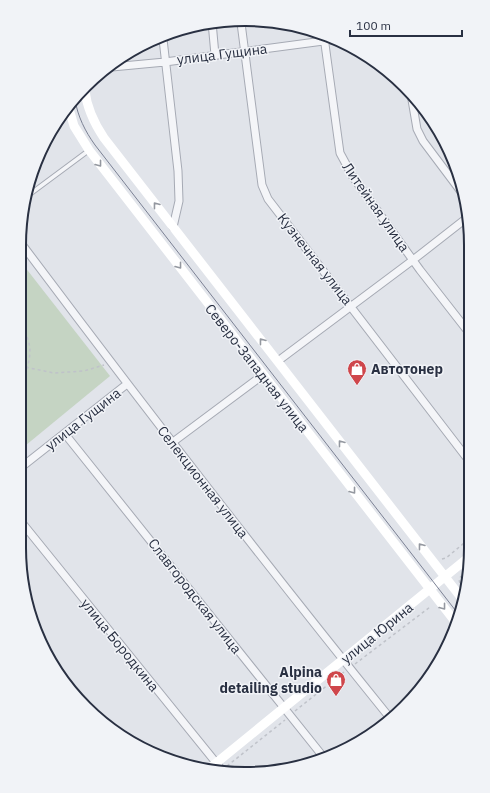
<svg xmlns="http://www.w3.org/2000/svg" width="490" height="793" font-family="'IBM Plex Sans',sans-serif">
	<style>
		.green { fill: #c5d4c3 }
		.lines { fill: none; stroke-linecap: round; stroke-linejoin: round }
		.lane-casing { stroke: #a6aab4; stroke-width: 5.5 }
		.street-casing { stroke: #a6aab4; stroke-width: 9 }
		.path { stroke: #bfc2c9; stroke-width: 1.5; stroke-dasharray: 3 3; stroke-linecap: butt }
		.lane { stroke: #f4f5f8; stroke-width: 3.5 }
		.street { stroke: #f4f5f8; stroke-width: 7 }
		.secondary { stroke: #fff; stroke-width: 9 }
		.tram { stroke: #7b8194; stroke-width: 1 }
		.oneway { stroke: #9498a0 }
		.labels { text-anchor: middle; stroke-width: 3; stroke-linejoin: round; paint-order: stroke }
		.street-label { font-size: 14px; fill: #293042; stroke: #f1f3f7 }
		.poi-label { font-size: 14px; font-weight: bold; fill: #293042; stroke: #f1f3f7; text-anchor: start }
		.rim { fill: none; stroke: #293042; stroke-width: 2 }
	</style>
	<rect width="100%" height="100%" fill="#e1e4ea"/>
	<path class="green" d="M21,262L110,376L20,450Z"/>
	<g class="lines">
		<defs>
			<path id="lane" d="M26,197L88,151"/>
			<path id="street" d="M212,22L215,55
				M241,23L262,185L268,199L470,462
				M324,37L340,153L353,177L420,270L470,334
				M163,39L178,171L179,201L173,227
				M112,67L165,62L331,40
				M412,100L417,129L423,141L465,197
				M21,243C141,403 264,562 390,718
				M278,361L413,260L468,217
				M65,434L325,759
				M173,442L263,375
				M19,469L127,384
				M19,519L222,770"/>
		</defs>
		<use href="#lane" class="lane-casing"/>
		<use href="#street" class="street-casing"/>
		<path class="path" d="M21,265L22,263
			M20,366L54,373L84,371L104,365
			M20,386C30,362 36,347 20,324
			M442,559L446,558L469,539
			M460,583L459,580L461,576
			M355,664L430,607
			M295,711L344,672
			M227,766L285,720"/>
		<use href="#lane" class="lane"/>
		<use href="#street" class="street"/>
		<path class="secondary" d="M85,91C87,109 94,123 104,138L463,600
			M68,105L74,126L89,150L457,624
			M210,768L469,557"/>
		<path class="tram" d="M75,100C78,117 85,131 95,145L459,615"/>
	</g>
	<defs><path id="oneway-chevron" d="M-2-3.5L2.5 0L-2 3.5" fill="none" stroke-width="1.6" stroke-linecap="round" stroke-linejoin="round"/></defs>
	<g class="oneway">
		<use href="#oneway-chevron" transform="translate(99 164) rotate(52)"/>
		<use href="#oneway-chevron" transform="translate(156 205) rotate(-128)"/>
		<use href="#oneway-chevron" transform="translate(179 266) rotate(52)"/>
		<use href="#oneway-chevron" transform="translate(262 341) rotate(-128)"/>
		<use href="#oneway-chevron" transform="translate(341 443) rotate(-128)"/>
		<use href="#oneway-chevron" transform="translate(353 491) rotate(52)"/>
		<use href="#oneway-chevron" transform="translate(421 546) rotate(-128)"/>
		<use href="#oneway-chevron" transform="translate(443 607) rotate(52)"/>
	</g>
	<defs>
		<symbol id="shop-pin" viewBox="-11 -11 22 30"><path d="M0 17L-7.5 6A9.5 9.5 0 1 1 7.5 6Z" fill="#cf464b" stroke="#f1f3f7"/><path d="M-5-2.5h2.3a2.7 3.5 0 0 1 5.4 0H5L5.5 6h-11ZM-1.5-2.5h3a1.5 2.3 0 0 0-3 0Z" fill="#fff"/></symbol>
	</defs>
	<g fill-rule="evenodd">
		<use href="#shop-pin" x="346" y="358" width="22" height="30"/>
		<use href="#shop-pin" x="325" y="669" width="22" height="30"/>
	</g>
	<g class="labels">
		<g class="street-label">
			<text transform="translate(222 54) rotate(-7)" y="5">улица Гущина</text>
			<text transform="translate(376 207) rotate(55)" y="5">Литейная улица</text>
			<text transform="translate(315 259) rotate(52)" y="5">Кузнечная улица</text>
			<text transform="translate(257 368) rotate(52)" y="5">Северо-Западная улица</text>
			<text transform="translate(83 419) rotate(-38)" y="5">улица Гущина</text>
			<text transform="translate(203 482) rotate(52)" y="5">Селекционная улица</text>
			<text transform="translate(195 596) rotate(52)" y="5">Славгородская улица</text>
			<text transform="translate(377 633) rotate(-39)" y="5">улица Юрина</text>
			<text transform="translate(120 645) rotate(51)" y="5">улица Бородкина</text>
		</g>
		<g class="poi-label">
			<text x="371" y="374">Автотонер</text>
			<text x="322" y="677" text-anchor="end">Alpina<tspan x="322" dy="16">detailing studio</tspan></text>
		</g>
	</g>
	<path d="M0 0H490V793H0ZM245 26H245A219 219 0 0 1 464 245V548A219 219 0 0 1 245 767H245A219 219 0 0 1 26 548V245A219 219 0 0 1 245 26Z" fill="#f1f3f7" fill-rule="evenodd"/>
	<path class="rim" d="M245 26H245A219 219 0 0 1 464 245V548A219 219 0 0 1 245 767H245A219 219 0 0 1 26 548V245A219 219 0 0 1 245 26Z"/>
	<path d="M350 30v6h112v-6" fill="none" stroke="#293042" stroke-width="2"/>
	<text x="356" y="30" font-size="12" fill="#293042" stroke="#f1f3f7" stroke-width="3" paint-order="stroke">100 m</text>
</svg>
